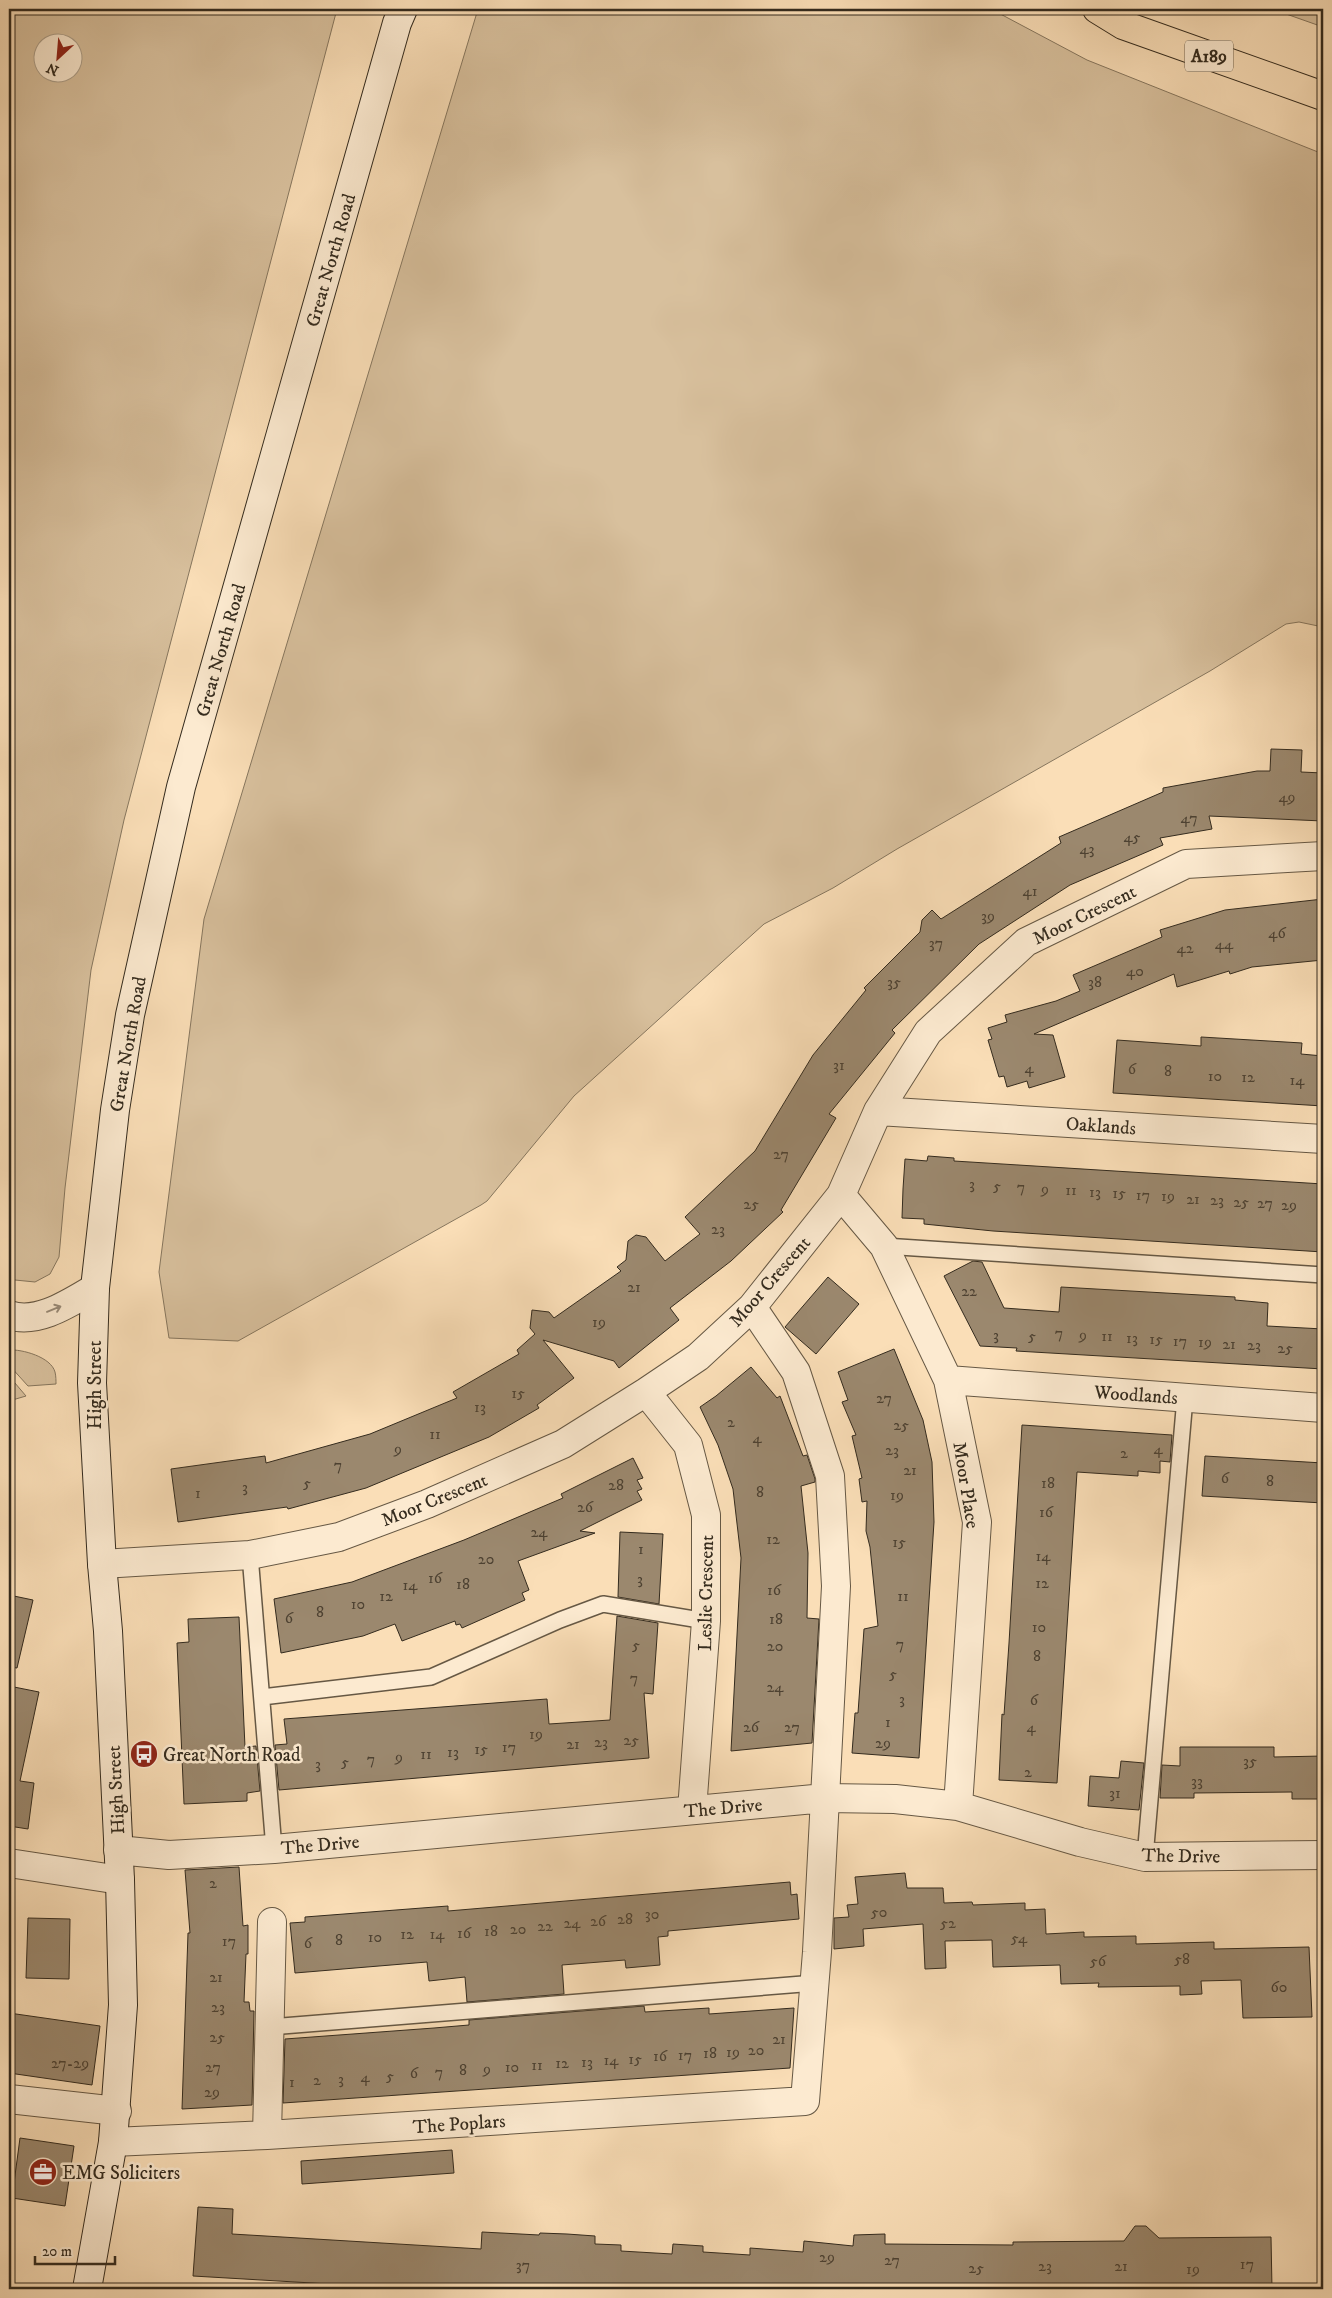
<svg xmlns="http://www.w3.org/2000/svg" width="1332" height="2298" font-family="'IM FELL DW Pica',serif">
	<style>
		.green { fill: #d8c09d; stroke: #86765e; fill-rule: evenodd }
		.building { fill: #9b886e; stroke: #342b1e }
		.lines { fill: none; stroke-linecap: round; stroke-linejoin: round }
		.lane-casing { stroke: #665844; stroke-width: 18 }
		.street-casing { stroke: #665844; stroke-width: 30 }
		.secondary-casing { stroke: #342b1e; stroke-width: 30 }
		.primary-casing { stroke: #342b1e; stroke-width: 30 }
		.lane { stroke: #fcead0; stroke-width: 15 }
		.street { stroke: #fcead0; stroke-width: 28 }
		.secondary { stroke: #fcead0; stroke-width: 28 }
		.primary { stroke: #fadeb7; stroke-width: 28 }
		.oneway { stroke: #988a77 }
		.labels { text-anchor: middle; stroke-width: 5; stroke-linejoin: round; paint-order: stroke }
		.number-label { font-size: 16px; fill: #4e4232 }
		.shield { fill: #fcead0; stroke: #706453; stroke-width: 1 }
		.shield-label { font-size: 18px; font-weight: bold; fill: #342b1e }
		.street-label { font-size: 19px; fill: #342b1e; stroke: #fcead0 }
		.poi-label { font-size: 19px; fill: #342b1e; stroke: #fcead0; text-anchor: start }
	</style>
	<rect width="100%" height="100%" fill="#fadeb7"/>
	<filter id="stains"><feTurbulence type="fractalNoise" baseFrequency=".004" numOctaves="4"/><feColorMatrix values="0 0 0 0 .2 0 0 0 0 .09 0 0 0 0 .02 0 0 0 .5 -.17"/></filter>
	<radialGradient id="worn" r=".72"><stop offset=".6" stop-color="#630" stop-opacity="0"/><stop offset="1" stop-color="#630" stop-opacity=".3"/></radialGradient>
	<path class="green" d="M9,9H337L124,820L91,970L65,1188L59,1257L50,1274L35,1282L15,1280L9,1276ZM42,42H72V72H42Z
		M478,9H991L1087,60L1323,154V627L1299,622L1286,624L1210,671L897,849L833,888L764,924L574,1096L487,1201L481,1205L238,1341L169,1338L159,1272L204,919Z
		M1272,9H1323V27Z
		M9,1350C22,1349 51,1357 55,1372C56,1376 56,1381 56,1384L28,1386L9,1365Z
		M9,1376L26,1396L9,1401Z"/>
	<path class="building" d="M1271,749L1302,750L1301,772L1323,773V821L1209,816L1212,829L1160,838L1163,845L1070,885L979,944L892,1030L895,1033L829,1114L836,1118L781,1210L783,1212L731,1261L670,1308L679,1320L619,1368L614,1361L543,1340L574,1378L537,1405L539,1408L489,1437L366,1488L288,1509L287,1507L178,1522L171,1469L265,1456L266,1463L370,1434L457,1398L453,1392L519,1354L517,1350L535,1334L530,1328L532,1310L549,1312L554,1318L621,1271L617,1267L626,1260L628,1241L636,1235L646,1237L665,1261L700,1234L685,1217L755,1151L813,1055L866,990L864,988L920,932L922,920L932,910L941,919L1061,843L1059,837L1163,792V788L1257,771H1270Z
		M1323,899V960L1252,967L1230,974L1229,971L1177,987L1174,974L1034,1034L1053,1035L1065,1077L1029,1088L1027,1081L1007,1087L1004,1076L999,1077L988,1040L992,1039L988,1028L1007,1022L1005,1015L1056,1001L1080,991L1073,975L1162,937L1160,930L1225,910Z
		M1201,1037L1302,1043L1301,1054L1323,1056V1106L1113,1093L1117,1040L1201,1046Z
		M928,1156L954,1158V1161L1323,1184V1252L993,1231L924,1224V1219L902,1218L903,1189L905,1159L927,1161Z
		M973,1261L982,1262L1004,1308L1059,1312L1061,1287L1235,1297V1300L1268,1303L1267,1326L1323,1329V1369L1016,1351L1017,1348L980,1346L944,1276Z
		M828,1277L859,1304L816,1354L785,1327Z
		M894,1349L923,1420L932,1462L934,1522L919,1758L852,1753L855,1713H858L864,1629L878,1626L870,1547L866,1531L867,1501L862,1502L859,1479L862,1478L852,1436L856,1435L842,1402L848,1400L838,1372Z
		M751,1367L777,1398L780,1396L803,1456L807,1455L815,1479V1482L801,1486L808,1553L807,1618L819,1619L812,1743L731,1751L741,1558L733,1489L718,1445L700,1407L716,1396Z
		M1022,1425L1172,1435L1170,1462L1160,1461V1473L1138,1471V1476L1077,1472L1057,1783L999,1780L1002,1714L1004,1715L1009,1643Z
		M1205,1456L1323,1463V1503L1202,1496Z
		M633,1458L643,1478L637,1480L642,1489L637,1491L642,1500L580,1531L595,1533L518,1561L529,1590L522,1593L525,1600L462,1628L460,1624L456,1625L455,1621L402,1641L395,1624L363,1636L281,1653L274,1599L352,1582L464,1540L563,1498L561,1494Z
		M620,1532L663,1534L659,1604L618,1597Z
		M9,1595L33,1600L17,1668L9,1667Z
		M617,1616L658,1623L653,1694L644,1693L649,1758L279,1790L275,1745L287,1744L284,1719L547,1699L549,1724L610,1720Z
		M239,1617L245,1747L256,1746L260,1791L247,1793V1801L184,1804L177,1643L189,1642L188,1619Z
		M9,1686L39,1692L20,1781L34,1783L28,1829L9,1826Z
		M1180,1747H1274V1757L1323,1756V1799H1292V1792L1194,1793V1798H1160L1162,1765L1180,1766Z
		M1121,1761L1144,1763L1139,1810L1088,1806L1090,1776L1119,1778Z
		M239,1867L243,1926L248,1925V1954H246L244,2002H249L250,2011H254L252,2105L182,2109L188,1933H190L185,1870Z
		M905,1873L907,1888H943L944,1903L972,1902L973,1905L1025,1903V1910L1045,1909L1046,1934L1084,1932V1937L1136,1936V1944L1214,1942V1949L1309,1947L1312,2017L1243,2018L1241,1980L1201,1981L1202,1994L1180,1995V1986L1098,1987L1099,1983L1061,1984L1060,1965L993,1967L992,1940L945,1941L946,1968L925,1969L923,1924L863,1929L864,1946L834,1949V1918L849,1917L847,1905L858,1904L855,1877Z
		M790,1882L791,1895L797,1894L799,1919L668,1931V1936L658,1937L660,1965L626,1968L625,1960L562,1965L564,1994L467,2002L465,1977L429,1981L427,1962L295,1973L290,1923L305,1922V1917L448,1906V1911Z
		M28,1918L70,1919L69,1979L26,1978Z
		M644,2006L645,2012L709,2008V2014L794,2008L790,2068L283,2103L285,2039L434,2028L469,2025V2020Z
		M9,2013L100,2026L92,2085L9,2073Z
		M20,2138L74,2146L65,2206L12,2198Z
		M452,2150L454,2173L302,2184L301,2161Z
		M198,2207L233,2209L232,2234L481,2249L482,2232L539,2235L540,2233L567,2234L595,2236V2244L621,2245V2251L672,2254L673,2244L703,2246V2252L750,2255V2248L803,2252L804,2241L853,2246L854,2235L885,2234V2244L1013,2245V2242L1124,2241L1135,2226H1146L1159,2238L1271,2237L1272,2289H414L193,2276Z"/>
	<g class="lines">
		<defs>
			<path id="lane" d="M884,1246L1323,1275
				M250,1555L274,1849
				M262,1697L431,1677L560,1620L603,1604L706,1621
				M1145,1857L1185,1398
				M270,2027L815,1983"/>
			<path id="street" d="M878,1111L1323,1139
				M841,1195L884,1246L948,1380L977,1522L958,1806
				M9,1315C38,1325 71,1302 95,1288
				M948,1380L1323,1408
				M646,1392L688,1445L706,1515V1621L692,1810
				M102,1564L250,1555L339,1537L427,1504L563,1444L646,1392L698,1357L752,1307L841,1195L878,1111L928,1032L1026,942L1186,864L1323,856
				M118,1850L169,1855L274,1849L825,1798L895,1799L958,1806L1080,1842L1145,1857L1323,1855
				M9,1863L120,1880
				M9,2099L117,2111
				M267,2135L272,1922
				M113,2142L267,2135L805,2101L817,1952L836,1586L830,1476L796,1372L752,1307"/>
			<path id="secondary" d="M87,2289L113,2142L123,2005L120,1880L108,1631L102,1564L92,1383L95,1288L115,1110L130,1015L181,787L397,23L403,9"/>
			<path id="primary" d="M1097,9L1123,25L1323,96"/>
		</defs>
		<use href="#lane" class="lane-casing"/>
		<use href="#street" class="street-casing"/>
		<use href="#secondary" class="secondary-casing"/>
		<use href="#primary" class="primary-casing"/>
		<use href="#lane" class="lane"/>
		<use href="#street" class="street"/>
		<use href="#secondary" class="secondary"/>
		<use href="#primary" class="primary"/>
	</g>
	<defs><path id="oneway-shaft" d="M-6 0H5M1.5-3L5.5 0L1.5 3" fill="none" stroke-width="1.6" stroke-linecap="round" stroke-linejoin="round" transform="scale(1.25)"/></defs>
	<use class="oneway" href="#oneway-shaft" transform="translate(54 1309) rotate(-22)"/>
	<defs>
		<symbol id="bus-disc" viewBox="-11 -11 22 22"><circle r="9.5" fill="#8f2418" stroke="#fcead0"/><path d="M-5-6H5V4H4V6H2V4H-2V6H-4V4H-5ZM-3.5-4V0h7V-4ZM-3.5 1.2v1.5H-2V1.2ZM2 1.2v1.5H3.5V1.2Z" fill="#fff"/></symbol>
		<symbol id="office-disc" viewBox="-11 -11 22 22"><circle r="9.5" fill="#8f2418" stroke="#fcead0"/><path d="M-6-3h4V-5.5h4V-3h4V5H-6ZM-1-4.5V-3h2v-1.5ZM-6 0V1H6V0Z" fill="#fff"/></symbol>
	</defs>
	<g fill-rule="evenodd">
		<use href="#bus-disc" x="128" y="1738" width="32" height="32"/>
		<use href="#office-disc" x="27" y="2156" width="32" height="32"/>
	</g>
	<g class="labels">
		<g class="number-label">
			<text x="1287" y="802">49</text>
			<text x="1189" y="823">47</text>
			<text x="1132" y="842">45</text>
			<text x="1087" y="854">43</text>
			<text x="1030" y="896">41</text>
			<text x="988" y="921">39</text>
			<text x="1277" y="938">46</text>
			<text x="936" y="948">37</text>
			<text x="1224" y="949">44</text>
			<text x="1185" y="953">42</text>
			<text x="1135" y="976">40</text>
			<text x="894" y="987">35</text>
			<text x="1095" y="987">38</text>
			<text x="839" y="1070">31</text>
			<text x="1029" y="1073">4</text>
			<text x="1132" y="1074">6</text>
			<text x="1168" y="1076">8</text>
			<text x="1215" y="1081">10</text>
			<text x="1248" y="1082">12</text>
			<text x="1297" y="1085">14</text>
			<text x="781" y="1159">27</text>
			<text x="972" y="1189">3</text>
			<text x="997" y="1191">5</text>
			<text x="1021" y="1192">7</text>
			<text x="1045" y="1194">9</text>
			<text x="1071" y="1195">11</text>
			<text x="1095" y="1197">13</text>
			<text x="1119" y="1198">15</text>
			<text x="1143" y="1200">17</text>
			<text x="1168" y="1201">19</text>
			<text x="1193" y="1204">21</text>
			<text x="1217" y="1205">23</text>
			<text x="1241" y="1207">25</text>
			<text x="1265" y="1208">27</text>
			<text x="751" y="1209">25</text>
			<text x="1289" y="1210">29</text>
			<text x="718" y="1234">23</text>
			<text x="634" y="1292">21</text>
			<text x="969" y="1296">22</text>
			<text x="599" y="1327">19</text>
			<text x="1059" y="1338">7</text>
			<text x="996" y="1340">3</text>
			<text x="1083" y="1340">9</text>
			<text x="1032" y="1341">5</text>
			<text x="1107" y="1341">11</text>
			<text x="1132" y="1343">13</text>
			<text x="1156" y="1344">15</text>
			<text x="1180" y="1346">17</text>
			<text x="1205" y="1347">19</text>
			<text x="1229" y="1349">21</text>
			<text x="1254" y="1350">23</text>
			<text x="1285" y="1353">25</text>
			<text x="518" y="1398">15</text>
			<text x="884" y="1403">27</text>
			<text x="480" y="1412">13</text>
			<text x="731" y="1427">2</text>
			<text x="901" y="1430">25</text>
			<text x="435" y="1439">11</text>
			<text x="757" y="1443">4</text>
			<text x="398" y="1454">9</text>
			<text x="1158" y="1454">4</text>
			<text x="892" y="1455">23</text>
			<text x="1124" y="1458">2</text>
			<text x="338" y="1470">7</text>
			<text x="910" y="1475">21</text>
			<text x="1225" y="1483">6</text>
			<text x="1270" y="1486">8</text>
			<text x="307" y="1488">5</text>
			<text x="1048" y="1488">18</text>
			<text x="616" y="1490">28</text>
			<text x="245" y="1492">3</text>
			<text x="760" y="1497">8</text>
			<text x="198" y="1498">1</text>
			<text x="897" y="1500">19</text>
			<text x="585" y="1512">26</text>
			<text x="1046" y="1517">16</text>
			<text x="539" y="1537">24</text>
			<text x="773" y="1544">12</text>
			<text x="899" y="1547">15</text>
			<text x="641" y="1554">1</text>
			<text x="1043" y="1561">14</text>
			<text x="486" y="1564">20</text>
			<text x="435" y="1583">16</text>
			<text x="640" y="1584">3</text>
			<text x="1042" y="1588">12</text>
			<text x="463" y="1589">18</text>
			<text x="410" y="1590">14</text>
			<text x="774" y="1595">16</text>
			<text x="386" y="1601">12</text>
			<text x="903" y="1601">11</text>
			<text x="358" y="1609">10</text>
			<text x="320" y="1617">8</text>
			<text x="289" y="1623">6</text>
			<text x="776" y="1624">18</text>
			<text x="1039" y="1632">10</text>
			<text x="900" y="1649">7</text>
			<text x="636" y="1650">5</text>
			<text x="775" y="1651">20</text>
			<text x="1037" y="1661">8</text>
			<text x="893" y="1679">5</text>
			<text x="634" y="1683">7</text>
			<text x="775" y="1692">24</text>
			<text x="902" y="1704">3</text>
			<text x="1034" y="1705">6</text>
			<text x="888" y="1727">1</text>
			<text x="751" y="1732">26</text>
			<text x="792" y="1732">27</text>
			<text x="1031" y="1732">4</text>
			<text x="536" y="1739">19</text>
			<text x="631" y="1745">25</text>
			<text x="601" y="1747">23</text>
			<text x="883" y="1748">29</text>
			<text x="573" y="1749">21</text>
			<text x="509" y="1752">17</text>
			<text x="481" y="1754">15</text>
			<text x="453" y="1757">13</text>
			<text x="426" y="1759">11</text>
			<text x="399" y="1762">9</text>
			<text x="371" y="1764">7</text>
			<text x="1250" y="1766">35</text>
			<text x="345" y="1767">5</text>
			<text x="318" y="1769">3</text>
			<text x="1028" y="1777">2</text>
			<text x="1197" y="1786">33</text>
			<text x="1115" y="1798">31</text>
			<text x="213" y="1888">2</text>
			<text x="879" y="1917">50</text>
			<text x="652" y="1919">30</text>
			<text x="625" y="1924">28</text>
			<text x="598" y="1926">26</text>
			<text x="572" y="1928">24</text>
			<text x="948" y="1928">52</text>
			<text x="545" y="1931">22</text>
			<text x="518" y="1934">20</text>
			<text x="491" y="1936">18</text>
			<text x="464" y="1938">16</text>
			<text x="407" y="1939">12</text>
			<text x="437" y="1939">14</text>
			<text x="375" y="1942">10</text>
			<text x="1019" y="1943">54</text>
			<text x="339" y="1945">8</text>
			<text x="229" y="1946">17</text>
			<text x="308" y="1948">6</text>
			<text x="1182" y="1964">58</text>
			<text x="1098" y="1966">56</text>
			<text x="216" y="1982">21</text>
			<text x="1279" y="1992">60</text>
			<text x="218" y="2012">23</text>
			<text x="217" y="2042">25</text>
			<text x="779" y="2044">21</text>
			<text x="756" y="2055">20</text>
			<text x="733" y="2057">19</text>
			<text x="710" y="2058">18</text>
			<text x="685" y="2060">17</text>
			<text x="660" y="2061">16</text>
			<text x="635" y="2064">15</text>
			<text x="611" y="2065">14</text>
			<text x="587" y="2067">13</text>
			<text x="70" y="2068">27-29</text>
			<text x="562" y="2068">12</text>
			<text x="537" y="2070">11</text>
			<text x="213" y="2072">27</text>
			<text x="512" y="2072">10</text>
			<text x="487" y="2074">9</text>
			<text x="463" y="2075">8</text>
			<text x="439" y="2077">7</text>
			<text x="414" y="2078">6</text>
			<text x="390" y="2081">5</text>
			<text x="365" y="2082">4</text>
			<text x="341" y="2084">3</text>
			<text x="317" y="2085">2</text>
			<text x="292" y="2087">1</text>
			<text x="212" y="2097">29</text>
			<text x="827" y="2262">29</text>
			<text x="892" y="2265">27</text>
			<text x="1247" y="2269">17</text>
			<text x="523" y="2270">37</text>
			<text x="1045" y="2271">23</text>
			<text x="1121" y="2271">21</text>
			<text x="976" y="2273">25</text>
			<text x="1193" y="2274">19</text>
		</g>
		<rect class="shield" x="1185" y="40.5" width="48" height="31" rx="4"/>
		<g class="shield-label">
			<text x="1209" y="62">A189</text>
		</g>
		<g class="street-label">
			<text transform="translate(330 260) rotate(-74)" y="7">Great North Road</text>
			<text transform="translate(220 650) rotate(-74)" y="7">Great North Road</text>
			<text transform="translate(1084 914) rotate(-26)" y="7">Moor Crescent</text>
			<text transform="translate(127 1044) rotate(-80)" y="7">Great North Road</text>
			<text transform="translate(1101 1125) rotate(4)" y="7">Oaklands</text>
			<text transform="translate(769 1281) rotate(-49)" y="7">Moor Crescent</text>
			<text transform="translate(94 1385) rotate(-90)" y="7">High Street</text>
			<text transform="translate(1136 1394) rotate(4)" y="7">Woodlands</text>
			<text transform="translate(967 1485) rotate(81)" y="7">Moor Place</text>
			<text transform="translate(434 1499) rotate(-22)" y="7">Moor Crescent</text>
			<text transform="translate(705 1593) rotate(-89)" y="7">Leslie Crescent</text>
			<text transform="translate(115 1790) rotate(-93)" y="7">High Street</text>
			<text transform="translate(723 1807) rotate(-5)" y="7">The Drive</text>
			<text transform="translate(320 1844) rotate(-5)" y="7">The Drive</text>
			<text transform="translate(1181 1855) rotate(1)" y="7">The Drive</text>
			<text transform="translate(459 2123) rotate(-4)" y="7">The Poplars</text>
		</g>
		<g class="poi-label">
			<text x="163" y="1761">Great North Road</text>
			<text x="62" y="2179">EMG Soliciters</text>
		</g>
	</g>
	<rect width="1332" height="2298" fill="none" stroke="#fadeb7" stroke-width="30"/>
	<rect x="10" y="10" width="1312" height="2278" fill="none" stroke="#342b1e" stroke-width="2.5"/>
	<rect x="15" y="15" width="1302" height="2268" fill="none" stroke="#342b1e"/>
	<g transform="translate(58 58) rotate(206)"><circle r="24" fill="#fcead0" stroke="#ac9e89"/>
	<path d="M0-4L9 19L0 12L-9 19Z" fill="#8f2418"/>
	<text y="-8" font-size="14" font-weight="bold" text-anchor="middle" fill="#342b1e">N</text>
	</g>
	<path d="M35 2256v8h80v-8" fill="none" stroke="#342b1e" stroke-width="2.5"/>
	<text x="42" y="2256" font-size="15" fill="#342b1e" stroke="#fcead0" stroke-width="4" paint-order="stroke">20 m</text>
	<rect width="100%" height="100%" filter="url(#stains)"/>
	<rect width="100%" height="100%" fill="url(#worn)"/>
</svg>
